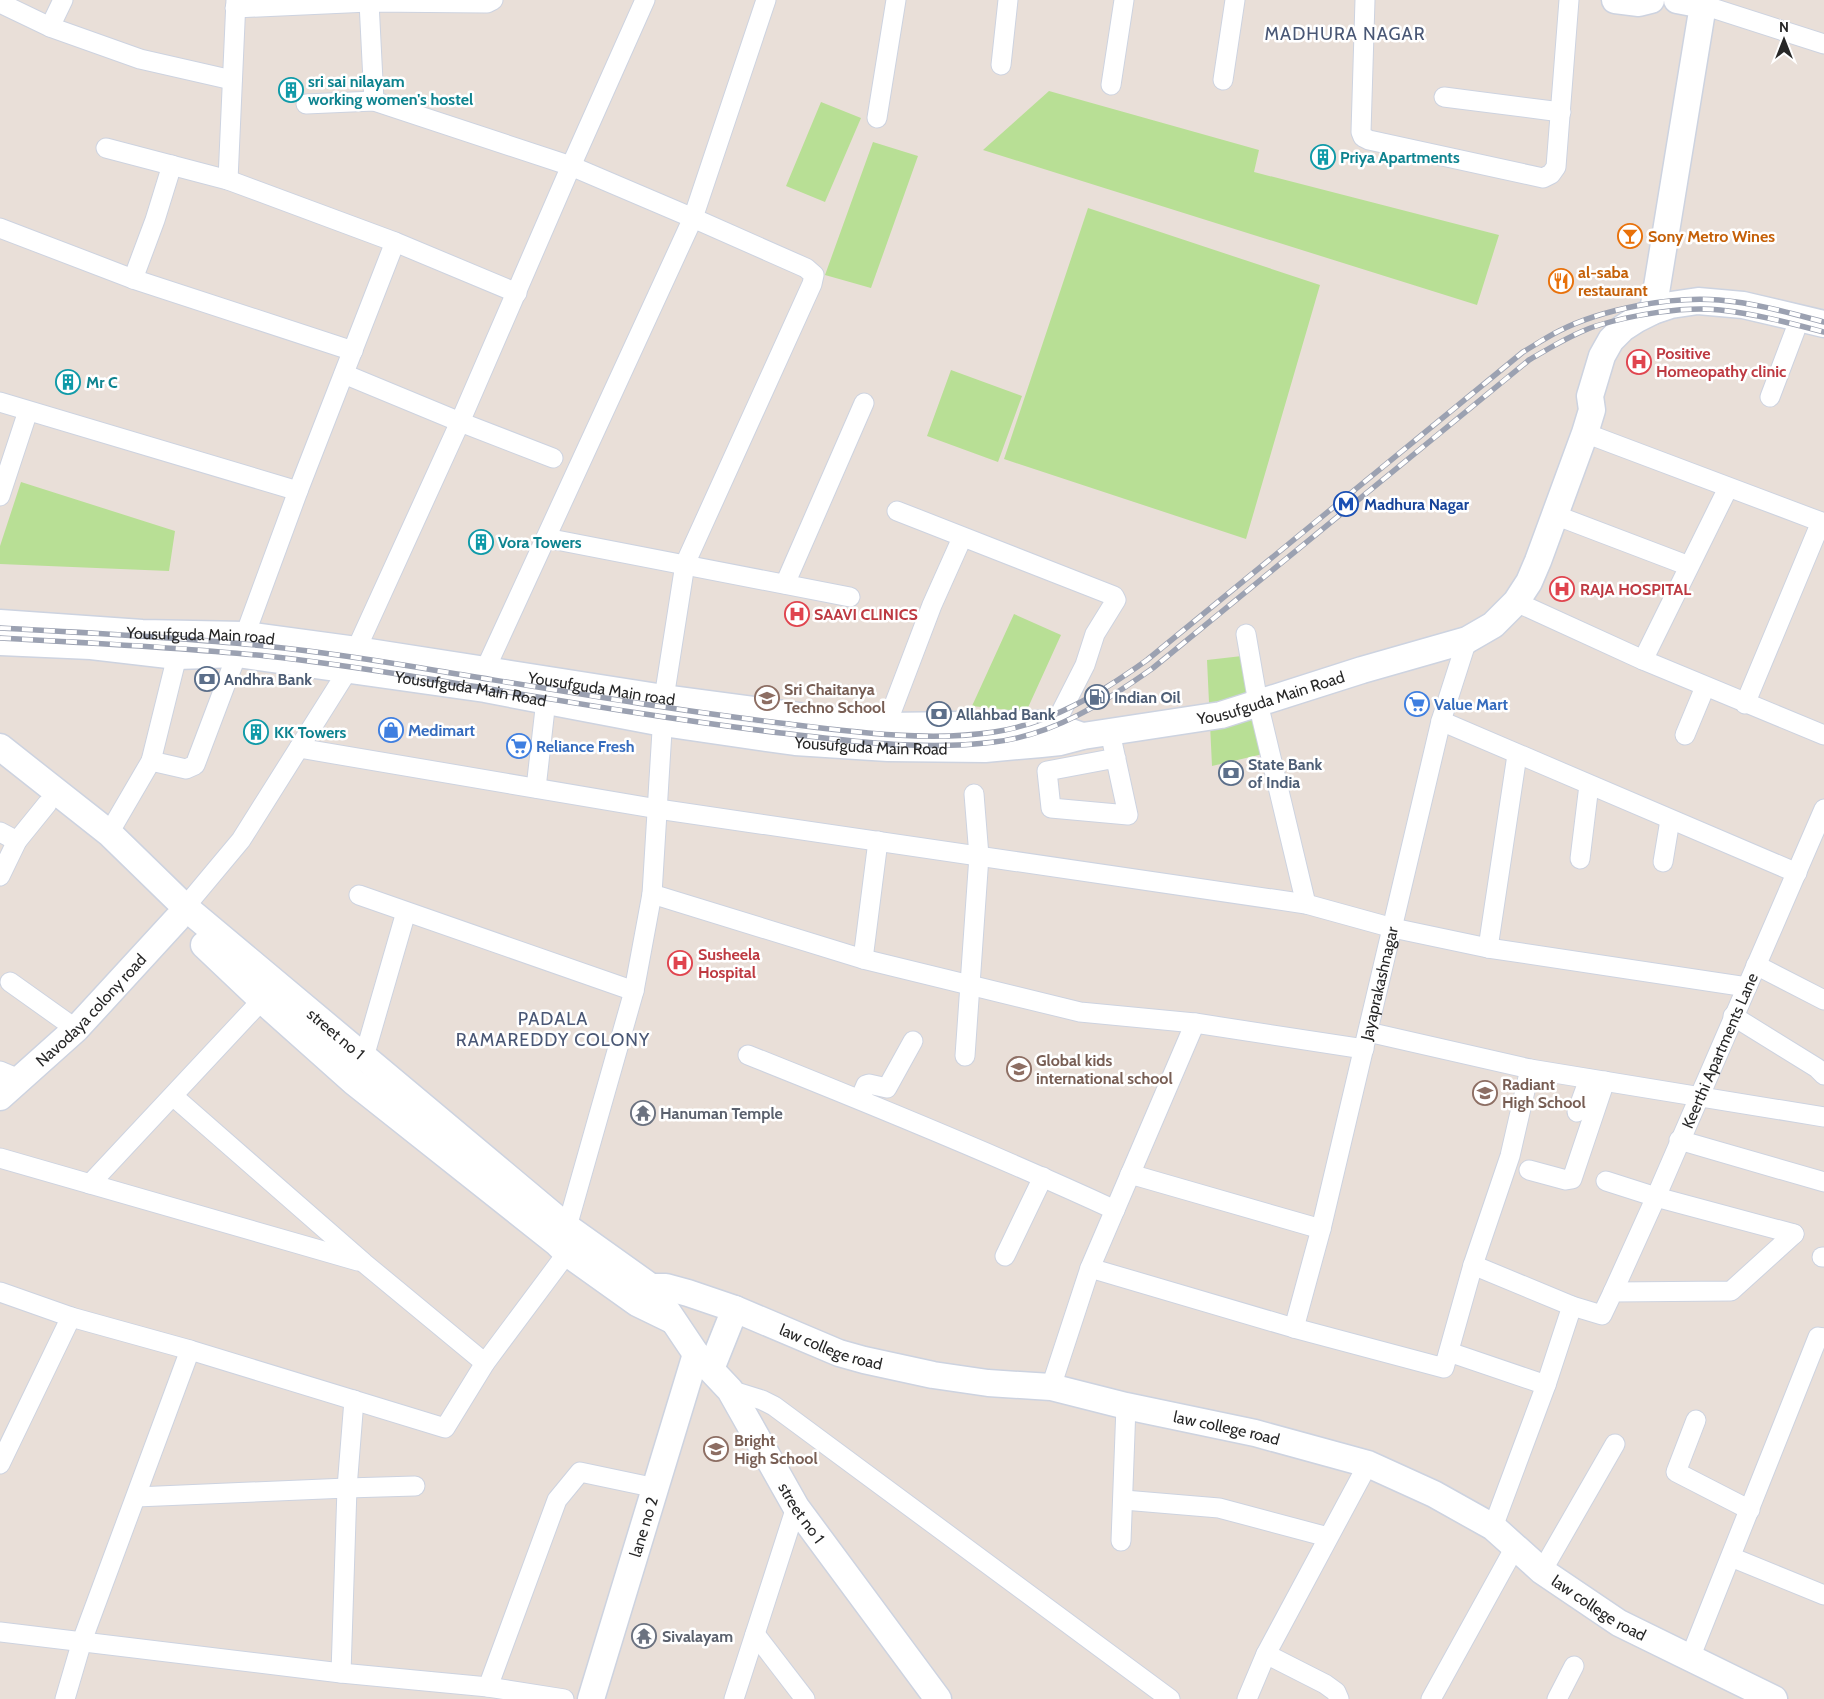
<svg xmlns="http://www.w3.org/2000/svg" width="1824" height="1699" font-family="Cabin,sans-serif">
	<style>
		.green { fill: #b8df95 }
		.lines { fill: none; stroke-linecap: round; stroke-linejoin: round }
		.street-casing { stroke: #cdd3e0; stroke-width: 21 }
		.secondary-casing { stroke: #cdd3e0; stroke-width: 29 }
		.street { stroke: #fff; stroke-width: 19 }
		.secondary { stroke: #fff; stroke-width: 26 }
		.rail-casing { stroke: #9ba1b1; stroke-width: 5.5 }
		.rail { stroke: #fff; stroke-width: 4; stroke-dasharray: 11; stroke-linecap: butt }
		.labels { text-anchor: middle; stroke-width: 5; stroke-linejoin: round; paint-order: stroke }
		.culture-label { font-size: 16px; font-weight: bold; fill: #0d838f; stroke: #fff; text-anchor: start }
		.food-label { font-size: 16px; font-weight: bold; fill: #c56008; stroke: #fff; text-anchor: start }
		.health-label { font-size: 16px; font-weight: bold; fill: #be3a42; stroke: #fff; text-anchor: start }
		.transit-label { font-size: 16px; font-weight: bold; fill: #164399; stroke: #fff; text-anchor: start }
		.street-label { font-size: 16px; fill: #272727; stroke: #fff }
		.service-label { font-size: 16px; font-weight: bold; fill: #4e5e75; stroke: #fff; text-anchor: start }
		.education-label { font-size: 16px; font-weight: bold; fill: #785e54; stroke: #fff; text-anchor: start }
		.shop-label { font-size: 16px; font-weight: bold; fill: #366cbe; stroke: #fff; text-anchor: start }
		.worship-label { font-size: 16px; font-weight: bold; fill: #5b616d; stroke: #fff; text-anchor: start }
		.neighbourhood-label { font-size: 18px; letter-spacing: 1px; fill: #495775; stroke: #fff }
	</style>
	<rect width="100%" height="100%" fill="#e9dfd8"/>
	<path class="green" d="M1049,91L1259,150L1254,172L1499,235L1477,305L983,150Z
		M821,102L861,118L825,202L786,186Z
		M873,142L918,156L871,288L825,275Z
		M1088,208L1320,285L1246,539L1004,459Z
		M951,370L1022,396L998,462L927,436Z
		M21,482L175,531L169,571L0,564V546Z
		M1014,614L1061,635L1026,712L972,706Z
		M1242,656L1263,754L1212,766L1207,660Z"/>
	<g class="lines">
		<defs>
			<g id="street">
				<path d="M1365,0L1361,132L1363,137L1369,140L1543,178L1551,174L1556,167L1569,0"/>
				<path d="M1704,0L1703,5L1824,44"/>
				<path d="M369,2L374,101"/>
				<path d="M0,3L50,27L140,59L232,80"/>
				<path d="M235,8L369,2L487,3L493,0"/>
				<path d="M50,27L63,0"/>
				<path d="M1001,65L1008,0"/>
				<path d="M1223,80L1235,0"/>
				<path d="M1111,85L1124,0"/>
				<path d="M1444,97L1561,112"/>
				<path d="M306,104L374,101L571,166L693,218L806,268L814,275L812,284L685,564L664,698L652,894L863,959L1080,1012L1195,1023L1364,1049"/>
				<path d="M877,118L896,0"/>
				<path d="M106,148L228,180L395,242L517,293"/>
				<path d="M228,180L236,0"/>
				<path d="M0,228L133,279L353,351"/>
				<path d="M133,279L155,220L172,165"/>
				<path d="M344,374L460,422L553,458"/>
				<path d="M1770,397L1795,331"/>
				<path d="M0,402L298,491"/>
				<path d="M1585,433L1824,523"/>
				<path d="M0,496L28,411"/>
				<path d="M897,511L1114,596L1116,600L1095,634L1085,665L1054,726"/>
				<path d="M1555,515L1689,566"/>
				<path d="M546,538L850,597"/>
				<path d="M785,584L864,403"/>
				<path d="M1516,602L1643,660L1824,735"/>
				<path d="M1246,634L1258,703L1306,904"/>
				<path d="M245,635L298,491L395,242"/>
				<path d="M1643,660L1728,488"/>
				<path d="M485,670L693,218L766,0"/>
				<path d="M1745,704L1821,522"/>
				<path d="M1441,721L1797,873"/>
				<path d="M886,726L932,605L962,538"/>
				<path d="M1110,732L1128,815L1051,808L1047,771L1116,758"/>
				<path d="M1685,735L1705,687"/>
				<path d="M299,748L658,809L1306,904L1393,928L1488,948L1747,987"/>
				<path d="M151,761L186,769L195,765L237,654"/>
				<path d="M536,788L546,700"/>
				<path d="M0,832L17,841"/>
				<path d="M109,833L151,761L177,656"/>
				<path d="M1580,859L1589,785"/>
				<path d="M1663,862L1670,820"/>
				<path d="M0,876L17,841L47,804"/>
				<path d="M359,895L634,991"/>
				<path d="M185,907L241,840L348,670L356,650L460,422L571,166L645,0"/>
				<path d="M1488,948L1517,755"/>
				<path d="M863,959L878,841"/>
				<path d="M1756,965L1824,1000"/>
				<path d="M10,982L76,1029"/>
				<path d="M1733,1016L1817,1068L1824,1075"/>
				<path d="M1368,1032L1530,1069L1824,1117"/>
				<path d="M748,1055C871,1104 994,1154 1115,1210"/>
				<path d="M965,1056L979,856L974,794"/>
				<path d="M364,1057L406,912"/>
				<path d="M0,1071L19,1079"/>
				<path d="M173,1096L364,1263L485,1363"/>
				<path d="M860,1099L866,1085L869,1084L887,1088L913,1041"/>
				<path d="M1577,1112L1589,1079"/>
				<path d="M1679,1140L1824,1182"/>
				<path d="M0,1158L358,1261"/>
				<path d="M1529,1170L1566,1180L1572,1179L1605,1081"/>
				<path d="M1130,1174L1321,1229"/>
				<path d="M1606,1181L1656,1197L1794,1234"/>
				<path d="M90,1184L262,1000"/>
				<path d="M562,1235L567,1227L634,991L652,894"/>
				<path d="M1005,1256L1043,1177"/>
				<path d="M1822,1257H1824"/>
				<path d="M1473,1265L1572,1306L1602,1315L1613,1292L1731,1291L1794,1234"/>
				<path d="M1090,1268L1294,1328L1444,1368L1473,1265L1510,1156L1530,1069"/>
				<path d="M0,1292L71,1317L190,1350L445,1428L485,1363L567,1253"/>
				<path id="s1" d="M1613,1292L1656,1197L1824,809"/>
				<path id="s2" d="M1294,1328L1321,1229L1441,721L1467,640"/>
				<path d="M1449,1352L1546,1385"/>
				<path d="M1051,1387L1090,1268L1195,1023"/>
				<path d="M730,1390L762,1400L774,1406L1170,1699"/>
				<path d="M1696,1420L1676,1472L1750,1510"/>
				<path d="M0,1464L71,1317"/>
				<path d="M136,1497L347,1488L415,1486"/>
				<path d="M1124,1500L1219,1508L1328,1537"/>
				<path d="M1493,1527L1546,1385L1572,1306"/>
				<path d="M1121,1541L1126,1406"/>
				<path d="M1731,1557L1824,1595"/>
				<path d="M1542,1571L1615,1444"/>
				<path d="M0,1632L341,1673L488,1687L564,1699"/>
				<path d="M755,1634L805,1699"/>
				<path d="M1266,1654L1325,1684L1336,1692L1339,1699"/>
				<path d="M1690,1658L1818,1337L1824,1338"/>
				<path d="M341,1673L347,1488L354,1400"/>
				<path d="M488,1687L557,1500L580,1472L656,1488"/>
				<path d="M65,1699L82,1641L190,1350"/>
				<path d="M734,1699L796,1507"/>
				<path d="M1247,1699L1266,1654L1368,1464"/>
				<path d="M1431,1699L1515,1547"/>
				<path d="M1557,1699L1574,1666"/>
			</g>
			<g id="secondary">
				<path d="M1615,0L1639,3L1651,0"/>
				<path d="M1653,311L1703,5L1677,0"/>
				<path id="s3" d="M0,623L142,633L245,635L356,650L664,698L829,720L886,726L1043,724L1054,726L1082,736"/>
				<path id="s4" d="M0,642L91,646L177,656L237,654L485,689L663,723L795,742L888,748L985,749L1041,744L1060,742L1083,736L1221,715L1362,670L1467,640L1493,625L1516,602L1529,582L1538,561L1585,433L1592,410L1590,396L1602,356L1611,340L1623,328L1637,319L1653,311L1671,305L1698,301L1743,305L1824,324"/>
				<path id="s5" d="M0,747L109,833L185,907L567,1227L651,1287L696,1354L730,1390L796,1507L938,1699"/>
				<path d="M204,945L262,1000L354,1082L557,1243L567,1253L637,1303L672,1320"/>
				<path id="s6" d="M0,1097L76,1029L177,919"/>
				<path id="s7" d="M651,1287H666L688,1293L735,1309L839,1353L864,1360L933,1375L988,1383L1051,1387L1126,1406L1255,1433L1368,1464L1434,1494L1493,1527L1542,1571L1619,1623L1774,1699"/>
				<path d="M711,1369L735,1309"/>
				<path id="s8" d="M591,1699L696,1354"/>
			</g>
		</defs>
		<use href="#street" class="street-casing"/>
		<use href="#secondary" class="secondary-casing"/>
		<use href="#street" class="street"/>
		<use href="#secondary" class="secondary"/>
		<defs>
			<path id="rail" d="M0,628C88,633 177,637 265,646C323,652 381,661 439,671C556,690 672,710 789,724C854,732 929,742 994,732C1052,723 1101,693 1147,660L1523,352C1535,345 1547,337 1559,331C1602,309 1671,296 1719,300C1755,303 1790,313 1824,322
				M0,638C89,643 178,647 266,656C323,662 379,671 436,680C551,699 666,719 781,733C851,741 924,751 994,742C1054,735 1105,702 1153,668L1529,360C1550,348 1572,334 1596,326C1631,315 1684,306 1720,310C1756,314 1790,323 1824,332"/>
		</defs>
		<use href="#rail" class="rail-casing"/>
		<use href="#rail" class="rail"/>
	</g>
	<defs>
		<symbol id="building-ring" viewBox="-11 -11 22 22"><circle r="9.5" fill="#fff" stroke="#0f9aa8" stroke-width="1.5"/><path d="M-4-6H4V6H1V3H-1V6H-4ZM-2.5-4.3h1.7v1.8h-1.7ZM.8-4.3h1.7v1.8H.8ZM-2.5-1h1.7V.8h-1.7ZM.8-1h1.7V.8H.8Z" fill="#0f9aa8"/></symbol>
		<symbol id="bar-ring" viewBox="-11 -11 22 22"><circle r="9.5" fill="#fff" stroke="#e8710a" stroke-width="1.5"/><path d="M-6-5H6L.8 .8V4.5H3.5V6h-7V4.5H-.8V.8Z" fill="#e8710a"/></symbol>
		<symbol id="restaurant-ring" viewBox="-11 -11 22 22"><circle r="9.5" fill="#fff" stroke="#e8710a" stroke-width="1.5"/><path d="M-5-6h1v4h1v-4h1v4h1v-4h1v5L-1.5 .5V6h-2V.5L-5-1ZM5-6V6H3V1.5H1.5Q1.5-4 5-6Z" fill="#e8710a"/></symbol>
		<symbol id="hospital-ring" viewBox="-11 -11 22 22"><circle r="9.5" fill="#fff" stroke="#e0444e" stroke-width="1.5"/><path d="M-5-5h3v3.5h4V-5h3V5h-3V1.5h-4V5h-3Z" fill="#e0444e"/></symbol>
		<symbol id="metro-ring" viewBox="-11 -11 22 22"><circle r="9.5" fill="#fff" stroke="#1a4fb4" stroke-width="1.5"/><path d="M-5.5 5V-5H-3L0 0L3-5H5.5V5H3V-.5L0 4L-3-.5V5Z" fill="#1a4fb4"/></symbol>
		<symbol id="bank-ring" viewBox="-11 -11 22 22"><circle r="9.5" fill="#fff" stroke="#5c6f8a" stroke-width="1.5"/><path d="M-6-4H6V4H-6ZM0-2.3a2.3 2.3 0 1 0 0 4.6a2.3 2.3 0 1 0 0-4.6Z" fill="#5c6f8a"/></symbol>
		<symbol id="fuel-ring" viewBox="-11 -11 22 22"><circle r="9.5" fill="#fff" stroke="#5c6f8a" stroke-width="1.5"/><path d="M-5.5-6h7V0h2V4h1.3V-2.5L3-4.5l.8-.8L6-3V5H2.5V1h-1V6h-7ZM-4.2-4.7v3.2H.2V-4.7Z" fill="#5c6f8a"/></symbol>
		<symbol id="school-ring" viewBox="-11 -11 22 22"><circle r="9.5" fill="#fff" stroke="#8d6e63" stroke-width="1.5"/><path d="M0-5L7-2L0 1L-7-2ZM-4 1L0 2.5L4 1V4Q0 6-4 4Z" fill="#8d6e63"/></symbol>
		<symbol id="supermarket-ring" viewBox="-11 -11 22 22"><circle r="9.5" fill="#fff" stroke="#3f7fe0" stroke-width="1.5"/><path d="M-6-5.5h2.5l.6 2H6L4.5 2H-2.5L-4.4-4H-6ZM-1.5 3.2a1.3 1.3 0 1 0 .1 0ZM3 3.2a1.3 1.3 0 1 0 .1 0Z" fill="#3f7fe0"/></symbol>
		<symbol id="shop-ring" viewBox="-11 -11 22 22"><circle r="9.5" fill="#fff" stroke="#3f7fe0" stroke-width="1.5"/><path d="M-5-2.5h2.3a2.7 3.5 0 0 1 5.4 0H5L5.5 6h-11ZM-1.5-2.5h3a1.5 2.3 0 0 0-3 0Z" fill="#3f7fe0"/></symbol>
		<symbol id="university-ring" viewBox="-11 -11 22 22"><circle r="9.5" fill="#fff" stroke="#8d6e63" stroke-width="1.5"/><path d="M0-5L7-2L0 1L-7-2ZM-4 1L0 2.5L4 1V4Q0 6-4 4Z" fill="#8d6e63"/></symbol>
		<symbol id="temple-ring" viewBox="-11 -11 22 22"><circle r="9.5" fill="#fff" stroke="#6b7280" stroke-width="1.5"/><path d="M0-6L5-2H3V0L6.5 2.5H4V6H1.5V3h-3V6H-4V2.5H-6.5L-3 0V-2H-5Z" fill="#6b7280"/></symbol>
	</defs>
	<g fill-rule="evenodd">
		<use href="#building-ring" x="277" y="76" width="28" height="28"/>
		<use href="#building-ring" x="1309" y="143" width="28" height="28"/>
		<use href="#bar-ring" x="1616" y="222" width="28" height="28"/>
		<use href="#restaurant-ring" x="1547" y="267" width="28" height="28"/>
		<use href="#hospital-ring" x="1625" y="348" width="28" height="28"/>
		<use href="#building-ring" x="54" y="368" width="28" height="28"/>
		<use href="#metro-ring" x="1332" y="490" width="28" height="28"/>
		<use href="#building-ring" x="467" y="528" width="28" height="28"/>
		<use href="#hospital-ring" x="1548" y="575" width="28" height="28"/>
		<use href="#hospital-ring" x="783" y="600" width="28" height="28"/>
		<use href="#bank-ring" x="193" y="665" width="28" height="28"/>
		<use href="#fuel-ring" x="1083" y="683" width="28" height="28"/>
		<use href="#school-ring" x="753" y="684" width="28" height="28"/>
		<use href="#supermarket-ring" x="1403" y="690" width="28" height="28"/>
		<use href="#bank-ring" x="925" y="700" width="28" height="28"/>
		<use href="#shop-ring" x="377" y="716" width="28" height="28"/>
		<use href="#building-ring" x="242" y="718" width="28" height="28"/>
		<use href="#supermarket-ring" x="505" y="732" width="28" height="28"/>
		<use href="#bank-ring" x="1217" y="759" width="28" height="28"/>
		<use href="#hospital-ring" x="666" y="949" width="28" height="28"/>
		<use href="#university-ring" x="1005" y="1055" width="28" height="28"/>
		<use href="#university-ring" x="1471" y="1079" width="28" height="28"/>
		<use href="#temple-ring" x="629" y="1099" width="28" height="28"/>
		<use href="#school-ring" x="702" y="1435" width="28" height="28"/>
		<use href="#temple-ring" x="630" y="1622" width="28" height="28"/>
	</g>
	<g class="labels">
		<g class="culture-label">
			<text x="308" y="87">sri sai nilayam<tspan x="308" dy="18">working women's hostel</tspan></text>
			<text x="1340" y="163">Priya Apartments</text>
			<text x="86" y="388">Mr C</text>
			<text x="498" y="548">Vora Towers</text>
			<text x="274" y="738">KK Towers</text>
		</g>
		<g class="food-label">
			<text x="1648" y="242">Sony Metro Wines</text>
			<text x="1578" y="278">al-saba<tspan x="1578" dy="18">restaurant</tspan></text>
		</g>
		<g class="health-label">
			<text x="1656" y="359">Positive<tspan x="1656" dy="18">Homeopathy clinic</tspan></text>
			<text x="1580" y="595">RAJA HOSPITAL</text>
			<text x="814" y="620">SAAVI CLINICS</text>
			<text x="698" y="960">Susheela<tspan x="698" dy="18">Hospital</tspan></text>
		</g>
		<g class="transit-label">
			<text x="1364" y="510">Madhura Nagar</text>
		</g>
		<g class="street-label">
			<text dy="6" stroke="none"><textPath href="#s3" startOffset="201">Yousufguda Main road</textPath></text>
			<text dy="6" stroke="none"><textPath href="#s3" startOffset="606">Yousufguda Main road</textPath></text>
			<text dy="6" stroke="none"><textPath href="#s4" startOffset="474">Yousufguda Main Road</textPath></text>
			<text dy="6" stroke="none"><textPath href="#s4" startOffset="1284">Yousufguda Main Road</textPath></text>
			<text dy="6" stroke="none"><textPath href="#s4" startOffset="879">Yousufguda Main Road</textPath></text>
			<text dy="6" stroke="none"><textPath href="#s2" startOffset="355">Jayaprakashnagar</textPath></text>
			<text dy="6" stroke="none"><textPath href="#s6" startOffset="126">Navodaya colony road</textPath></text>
			<text dy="6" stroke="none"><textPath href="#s5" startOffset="442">street no 1</textPath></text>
			<text dy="6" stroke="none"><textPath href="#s1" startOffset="264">Keerthi Apartments Lane</textPath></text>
			<text dy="6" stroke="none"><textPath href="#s7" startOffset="191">law college road</textPath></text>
			<text dy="6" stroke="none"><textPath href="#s7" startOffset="596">law college road</textPath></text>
			<text dy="6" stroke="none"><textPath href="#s5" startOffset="1119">street no 1</textPath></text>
			<text dy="6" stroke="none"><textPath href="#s8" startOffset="180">lane no 2</textPath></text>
			<text dy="6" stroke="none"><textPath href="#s7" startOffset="1016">law college road</textPath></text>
		</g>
		<g class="service-label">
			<text x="224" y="685">Andhra Bank</text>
			<text x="1114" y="703">Indian Oil</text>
			<text x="956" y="720">Allahbad Bank</text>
			<text x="1248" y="770">State Bank<tspan x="1248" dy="18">of India</tspan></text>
		</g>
		<g class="education-label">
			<text x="784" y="695">Sri Chaitanya<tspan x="784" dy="18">Techno School</tspan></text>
			<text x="1036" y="1066">Global kids<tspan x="1036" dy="18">international school</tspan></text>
			<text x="1502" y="1090">Radiant<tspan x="1502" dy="18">High School</tspan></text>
			<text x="734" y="1446">Bright<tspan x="734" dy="18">High School</tspan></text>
		</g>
		<g class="shop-label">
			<text x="1434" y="710">Value Mart</text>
			<text x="408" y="736">Medimart</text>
			<text x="536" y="752">Reliance Fresh</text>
		</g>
		<g class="worship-label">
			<text x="660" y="1119">Hanuman Temple</text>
			<text x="662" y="1642">Sivalayam</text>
		</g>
		<g class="neighbourhood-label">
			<text x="1345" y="40">MADHURA NAGAR</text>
			<text x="553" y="1025">PADALA<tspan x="553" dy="21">RAMAREDDY COLONY</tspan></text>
		</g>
	</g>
	<g transform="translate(1784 40)" stroke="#ffffff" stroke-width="4" paint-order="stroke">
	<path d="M0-4L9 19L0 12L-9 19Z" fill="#272727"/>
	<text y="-8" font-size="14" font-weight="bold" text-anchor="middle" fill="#272727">N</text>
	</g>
</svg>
